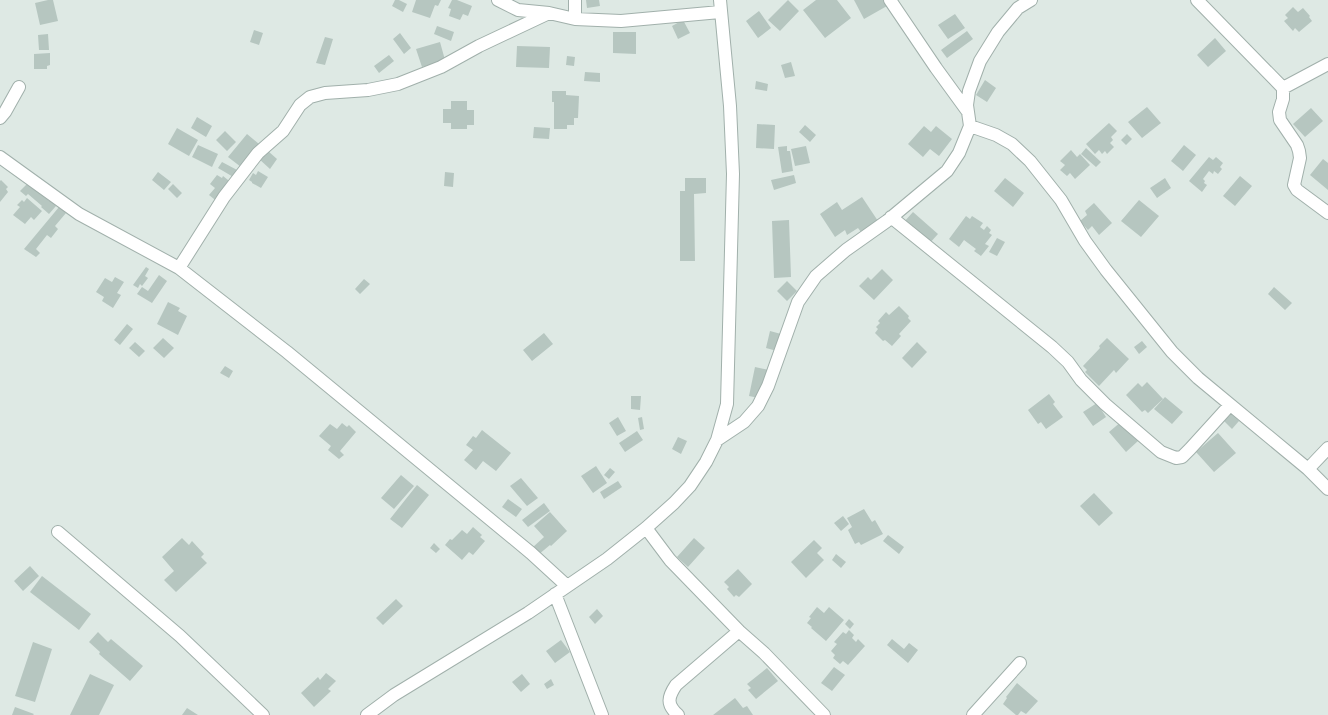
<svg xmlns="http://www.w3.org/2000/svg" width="1328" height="715" font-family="Mulish,sans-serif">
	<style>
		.building { fill: #b6c6c0 }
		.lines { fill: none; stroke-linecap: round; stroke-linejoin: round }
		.minor-casing { stroke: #a1b0ab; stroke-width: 14 }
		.minor { stroke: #fff; stroke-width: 12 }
	</style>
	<rect width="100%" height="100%" fill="#dee9e4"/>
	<path class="building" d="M48,0H53L58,21L40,25L35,3Z
		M395,0H399L407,4L403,12L392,6Z
		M416,0H441L438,6L435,5L430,18L412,12Z
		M452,0H457L472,6L468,16L463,14L460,20L449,16L451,9L448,8Z
		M586,0H599L600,6L587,8Z
		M788,0L799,11L780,31L768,20Z
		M816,0H837L851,18L825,38L803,10Z
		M854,0H883L887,6L864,19Z
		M1293,7L1298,12L1303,8L1310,16L1309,17L1312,21L1299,32L1295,28L1293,31L1284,21L1288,18L1285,15Z
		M759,11L771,28L758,38L746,21Z
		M955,14L965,28L948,39L938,25Z
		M683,20L690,33L678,39L672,26Z
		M437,26L454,32L451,41L434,34Z
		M254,30L263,33L259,45L250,42Z
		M967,31L973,39L947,58L941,50Z
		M613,32H636V54L613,53Z
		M400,33L411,48L404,54L393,39Z
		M48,34L49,50H39L38,35Z
		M325,37L333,39L325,65L316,63Z
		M1215,38L1226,51L1208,67L1197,55Z
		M440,42L445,60L422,67L416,49Z
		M517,46L550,47L549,68L516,67Z
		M50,53V65L47,66V69H34V54Z
		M389,55L394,61L379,73L374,66Z
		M567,56L575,57L574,66L566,65Z
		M791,62L795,76L785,78L781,65Z
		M585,72L600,73V82L584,81Z
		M985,80L996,88L987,102L976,95Z
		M756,81L768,84L767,91L755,89Z
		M552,91H566V95L579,96L578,118H574V125H567V129H554V102H552Z
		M451,101H467V110H474V125H467V129H451V123H443V109H451Z
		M1147,107L1161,123L1142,138L1128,122Z
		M1311,108L1323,121L1305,137L1293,124Z
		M197,117L212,126L206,137L191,128Z
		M1109,123L1117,131L1111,137L1113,140L1110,143L1114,147L1107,154L1105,151L1102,154L1099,150L1095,154L1086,144Z
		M757,124L775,125L774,149L756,148Z
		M805,125L816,135L810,142L799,132Z
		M924,126L931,132L936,126L952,139L939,156L930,149L923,157L908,144Z
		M534,127L550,128L549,139L533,138Z
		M177,128L198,140L189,156L168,144Z
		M225,131L236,142L227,151L216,140Z
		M247,134L259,144L241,167L228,157Z
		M1127,134L1132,139L1126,145L1121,140Z
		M198,145L218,154L212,167L192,157Z
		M1184,145L1196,155L1183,171L1171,161Z
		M787,146V151H790L793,171L782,173L778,147Z
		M806,146L810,163L795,166L791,149Z
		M1086,148L1101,162L1096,167L1081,154Z
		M1071,150L1077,157L1080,154L1090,165L1075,179L1070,173L1067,176L1060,170L1065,165L1060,161Z
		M268,151L277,159L270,169L258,158L262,153L265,156Z
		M1209,157L1213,160L1216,157L1223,163L1220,167L1222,169L1218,174L1214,171L1213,174L1209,171L1203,179L1205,181L1204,183L1207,185L1202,192L1189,181Z
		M1323,159L1328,163V190L1310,175Z
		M222,162L239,171L235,178L218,168Z
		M258,171L268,177L261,188L252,183V182L249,180L253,173L256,175Z
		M158,172L171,182L164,190L152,180Z
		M445,172L454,173L453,187L444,186Z
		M217,175L222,178L223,176L233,184L219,203L209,195L215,188L210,184Z
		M794,175L796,183L774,190L771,180Z
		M1240,176L1252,186L1235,206L1223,196Z
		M685,178H706V193L694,194L695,261H680V191H685Z
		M1005,178L1024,193L1013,207L994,191Z
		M1165,178L1171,188L1157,198L1150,188Z
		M1,180L8,187L6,189L8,192L0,202V181Z
		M28,183L49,201L50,200L56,206L49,214L41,207L42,206L28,194L26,196L20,191Z
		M173,184L182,193L177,198L168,189Z
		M862,197L878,221L861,232L858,228L847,235L845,230L835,237L820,214L837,202L842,210Z
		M27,198L42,211L34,220L31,217L25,224L13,215L20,207L17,205L22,200L24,202Z
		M1139,200L1159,216L1141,237L1121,221Z
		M1094,203L1112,223L1099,235L1092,226L1088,230L1080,221L1087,215L1085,211Z
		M59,207L66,213L55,226L58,229L51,238L47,235L36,249L40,253L36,257L24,249Z
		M913,212L938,234L928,245L903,223Z
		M966,216L970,219L972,216L983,223L980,227L984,230L987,226L991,230L989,233L992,235L985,244L989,246L981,256L974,251L976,249L964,240L959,247L949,239Z
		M789,220L791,277L774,278L772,221Z
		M997,238L1005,242L997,256L989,252Z
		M146,267L149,269L145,276L148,278L142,286L140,284L138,288L133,285Z
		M882,269L893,280L874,300L859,286L868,277L871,280Z
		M159,275L167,281L152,303L137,294L142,287L148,291Z
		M115,277L124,282L117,293L121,295L113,308L102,301L104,297L96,292L105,278L112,282Z
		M364,279L370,284L360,294L355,289Z
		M787,281L797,291L787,301L777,291Z
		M1274,287L1292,303L1285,310L1268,294Z
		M168,302L180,308L178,311L187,316L178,335L157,324Z
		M899,306L909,316L908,318L911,321L899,334L901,336L892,346L885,340L883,341L875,333L878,329L876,327L880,323L878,321L886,312L889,315Z
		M127,324L133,329L120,345L114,340Z
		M770,331L781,334L777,351L766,348Z
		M544,333L553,344L532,361L523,350Z
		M163,338L174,348L164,358L153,348Z
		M1107,338L1129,359L1116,373L1114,370L1099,386L1085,372L1087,370L1083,366L1100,348L1099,346Z
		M1142,341L1147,347L1139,354L1134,347Z
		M135,342L145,351L139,357L129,348Z
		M917,342L927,352L912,368L902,358Z
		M225,366L233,371L229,378L220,373Z
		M755,367L769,370L764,399L749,396Z
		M1147,382L1163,399L1148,413L1145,410L1142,412L1126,395L1138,383L1142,387Z
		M1049,394L1055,402L1053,404L1063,417L1046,429L1041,422L1038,424L1028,410Z
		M631,396H641L640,410L631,409Z
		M1165,397L1183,412L1172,424L1154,409Z
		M1097,403L1106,417L1093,426L1083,412Z
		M1231,414L1239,421L1232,429L1224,421Z
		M618,417L626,431L617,436L609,423Z
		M642,417L644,429L640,430L638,418Z
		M1122,421L1138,441L1126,452L1109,432Z
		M342,423L347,427L349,425L356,432L340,451L344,455L339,459L328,450L331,446L319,436L330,424L337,429Z
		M482,430L511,453L496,471L483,461L476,470L464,460L473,450L466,445L473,436L476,438Z
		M637,431L643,440L625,452L619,443Z
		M1218,433L1236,453L1214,472L1196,452Z
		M678,437L687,441L681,454L672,449Z
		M596,466L607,483L593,493L581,476Z
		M610,468L615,472L609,479L604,475Z
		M401,475L414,486L394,509L381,498Z
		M521,478L538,498L527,506L510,486Z
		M618,481L622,487L604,499L600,492Z
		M417,485L429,495L402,528L390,519Z
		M1094,493L1113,513L1099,526L1080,506Z
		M508,499L522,509L516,517L502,507Z
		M544,503L550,511L528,527L522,520Z
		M864,509L872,522L875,520L883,534L861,545L859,542L855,544L848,530L852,527L847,518Z
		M550,512L567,531L551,546L550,545L538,555L532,548L544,537L534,526Z
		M843,516L849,524L841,531L834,523Z
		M473,527L482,535L480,537L485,541L473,555L469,552L462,560L445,545L450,539L452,540L462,530L467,534Z
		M888,535L904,547L899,554L883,541Z
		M182,538L189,545L192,541L204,554L201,557L207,563L176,592L164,580L174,571L162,557Z
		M694,538L705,548L688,567L677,557Z
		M814,540L822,548L817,553L824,560L806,578L791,562Z
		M434,543L440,549L436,553L430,548Z
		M836,554L846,562L841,568L832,560Z
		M30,566L39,576L23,591L14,581Z
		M738,569L752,584L739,597L736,595L734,597L727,589L729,587L724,582Z
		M42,576L91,614L79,630L30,592Z
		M396,599L403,606L383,625L376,618Z
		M817,607L824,613L829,607L844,620L826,641L811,628L812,627L807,623L811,618L809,617Z
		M597,609L603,616L595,624L589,617Z
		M849,619L854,624L850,629L845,624Z
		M849,630L854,635L852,638L856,642L858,639L865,646L848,665L843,661L840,664L833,658L835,655L831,651L837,644L834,642L843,632L846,634Z
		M98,632L108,642L111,639L143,666L130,681L99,654L100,652L89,642Z
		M892,639L904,649L909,643L918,650L908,663L887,645Z
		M561,640L570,652L555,663L546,651Z
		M33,642L52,649L35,702L15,696Z
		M834,667L845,675L832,691L821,683Z
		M767,668L778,681L756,699L748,690L751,688L747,684Z
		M326,673L336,681L328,689L331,691L314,707L301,693L318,677L320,680Z
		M90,674L114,685L99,715H70Z
		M522,674L530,684L521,692L512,682Z
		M551,679L554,685L547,689L544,684Z
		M1017,683L1038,701L1026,714L1021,711L1018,715H1016L1003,704L1007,698L1006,697Z
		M735,698L743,708L747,706L753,715H713Z
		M15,707L34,714L33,715H12Z
		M187,708L198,715H182Z"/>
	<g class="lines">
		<defs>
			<path id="minor" d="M498,0L518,10L549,13L575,19L621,21L720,12
				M890,0L936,68L968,112
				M1197,0L1283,88V99L1279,112L1280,120L1297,145L1299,151L1300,158L1294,185L1297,190L1328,213
				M575,19V0
				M1283,88L1328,64
				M0,118L5,112L19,87
				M970,126L996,135L1012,144L1030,161L1061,200L1085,241L1106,270L1172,352L1198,378L1308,469L1328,489
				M0,157L79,214L179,268L287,352L531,553L567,586
				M891,217L1052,347L1068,362L1081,380L1105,404L1161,452L1176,458L1182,457L1190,449L1230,405
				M179,268L224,197L258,153L283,131L300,105L310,97L325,93L368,90L398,84L441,67L479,46L549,13
				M717,440L744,422L758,406L768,386L798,302L816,276L846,250L887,221L947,171L959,153L970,126L967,105L969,91L980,61L998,32L1018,8L1031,0
				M1308,469L1328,448
				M646,528L670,560L739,631L764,653L824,715
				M58,532L180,636L263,715
				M555,594L602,715
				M367,715L394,695L528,613L607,559L646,528L674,503L690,486L706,462L717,440L727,404L733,174L730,106L720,0
				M678,715C666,704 668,697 676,685L739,631
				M973,715L1020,663"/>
		</defs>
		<use href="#minor" class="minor-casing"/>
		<use href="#minor" class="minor"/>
	</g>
</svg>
